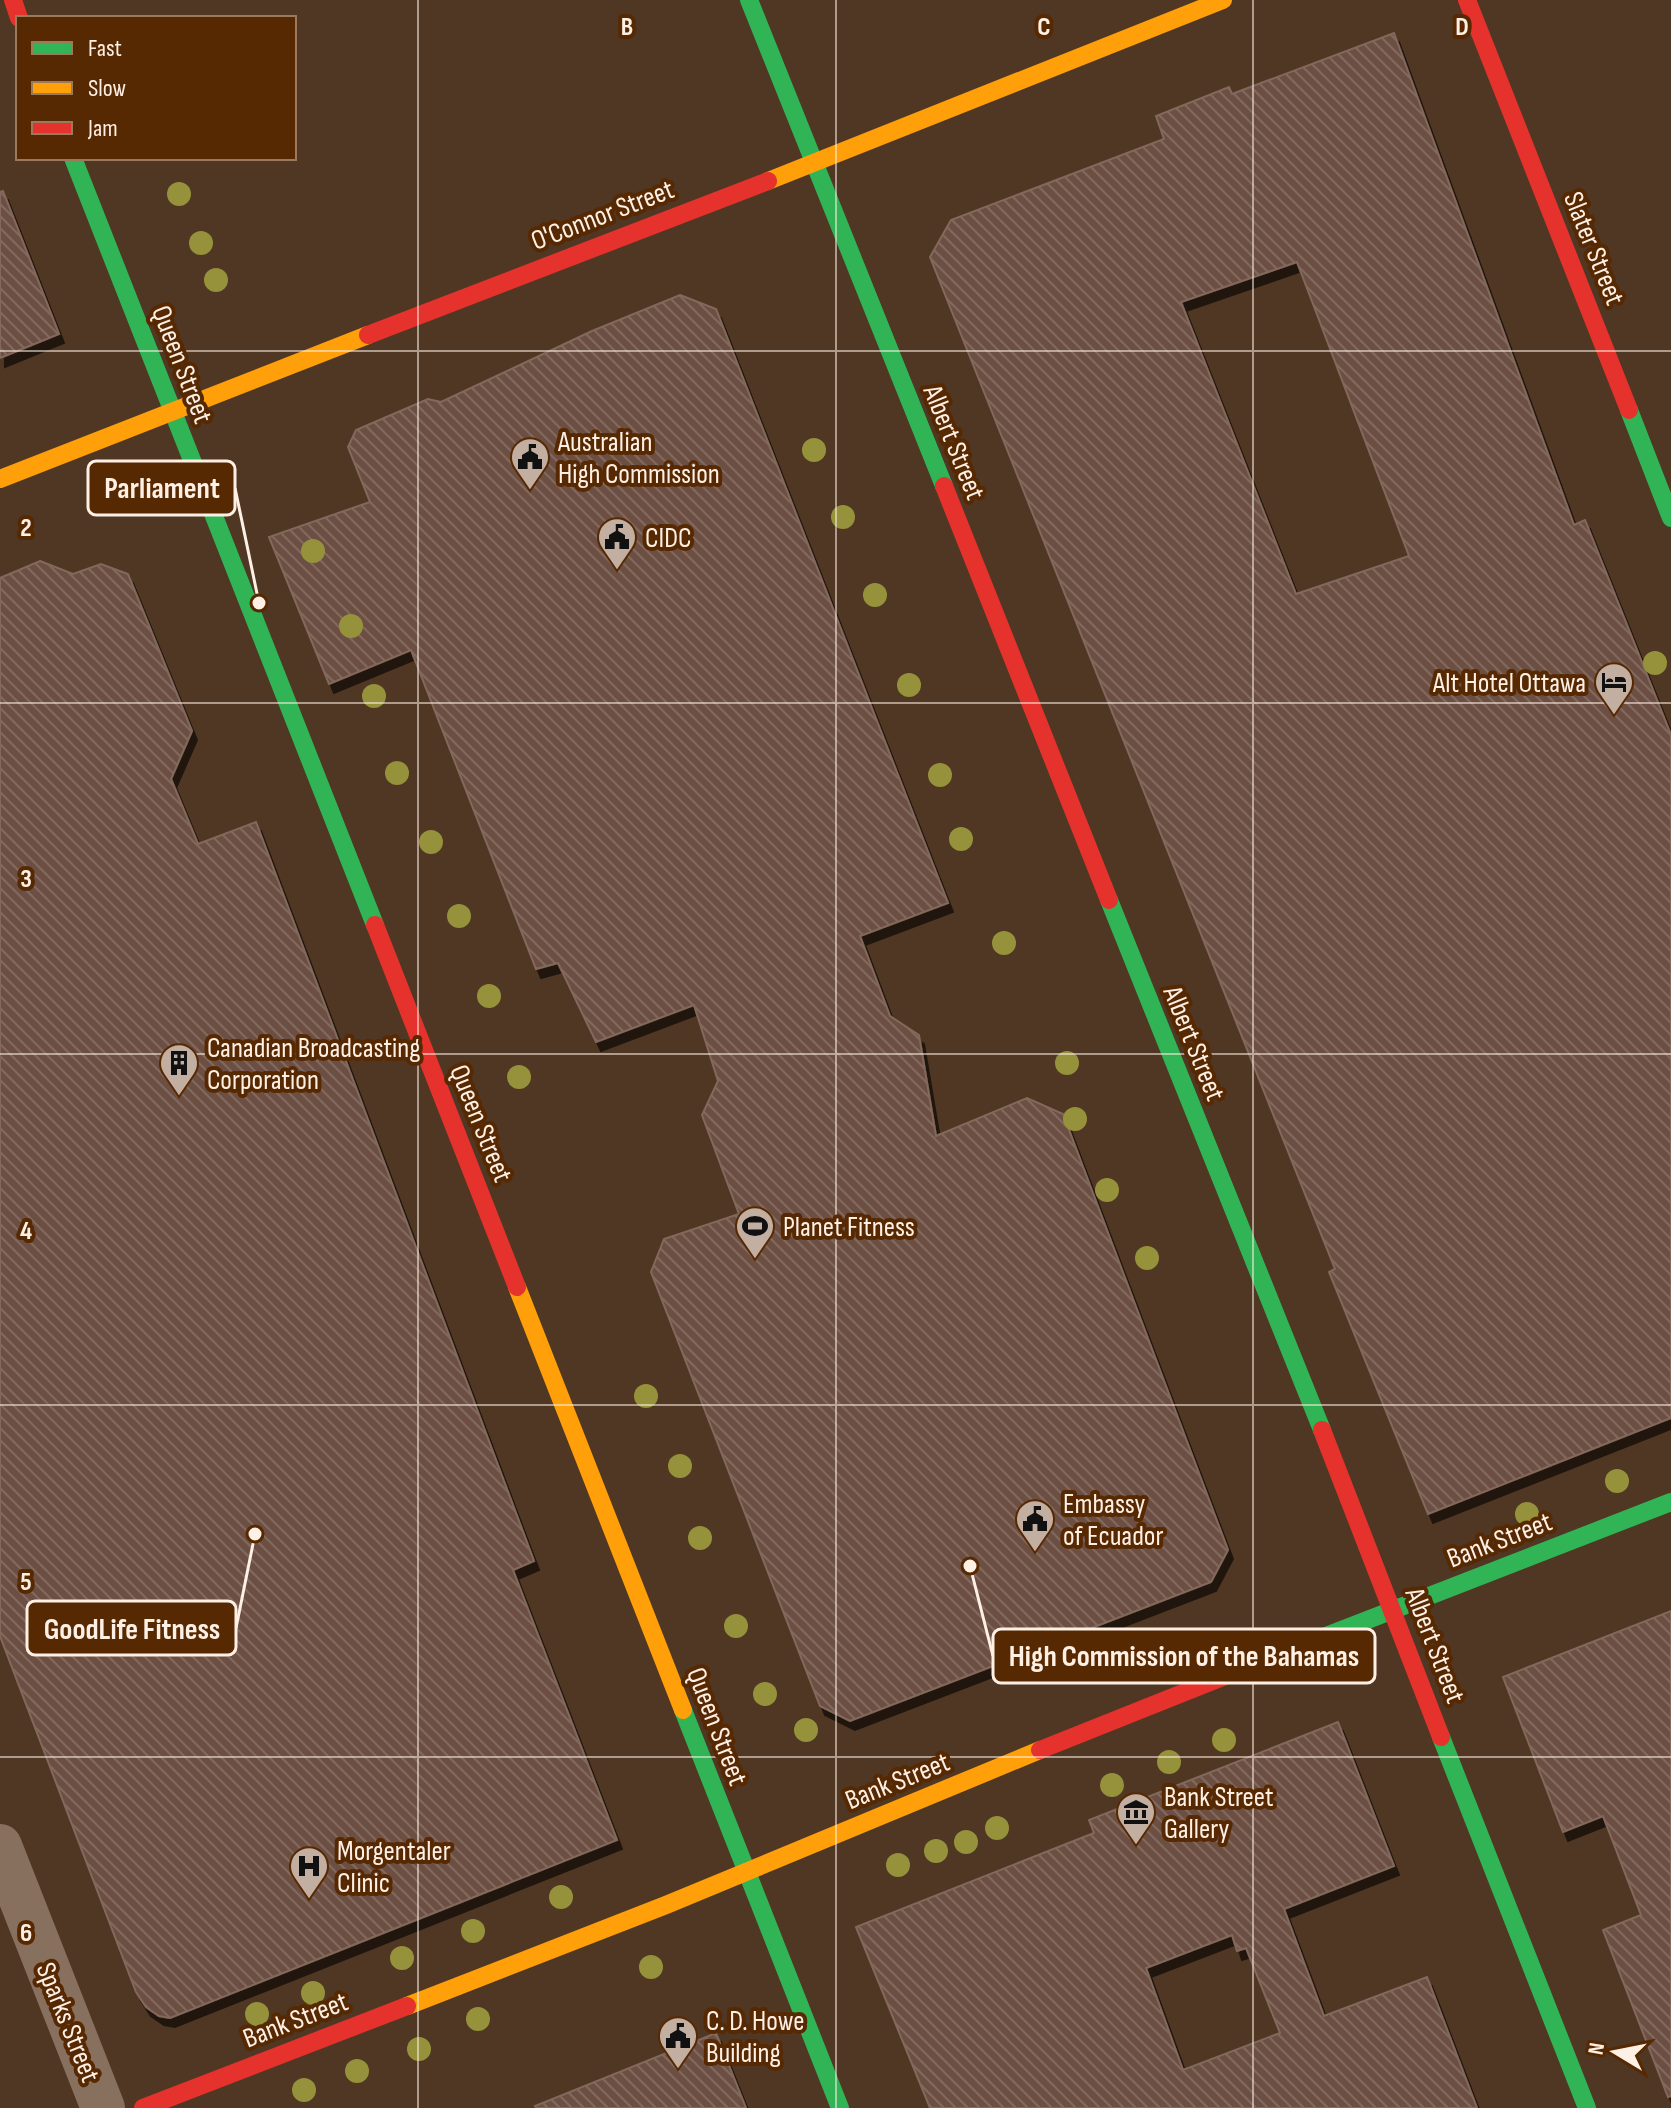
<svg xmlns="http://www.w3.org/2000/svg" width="1671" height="2108" font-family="'Sofia Sans Condensed',sans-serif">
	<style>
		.building { fill: url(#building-back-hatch); stroke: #83695c; stroke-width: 2; fill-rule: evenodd; filter: url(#shadow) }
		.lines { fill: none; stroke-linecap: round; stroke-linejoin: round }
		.street { stroke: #88705f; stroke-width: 44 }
		.fast { stroke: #30b455; stroke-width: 18 }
		.slow { stroke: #ff9f0a; stroke-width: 18 }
		.jam { stroke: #e5322d; stroke-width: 18 }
		.tree { fill: #96923c }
		.grid { fill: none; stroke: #fff0e6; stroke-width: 2; stroke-opacity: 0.55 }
		.labels { text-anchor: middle; stroke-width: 8; stroke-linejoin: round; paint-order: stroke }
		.street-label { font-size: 28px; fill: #fff0e6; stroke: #572902 }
		.poi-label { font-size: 28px; fill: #fff0e6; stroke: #572902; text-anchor: start }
		.grid-label { font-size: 26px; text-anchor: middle; font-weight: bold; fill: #fff0e6; stroke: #572902; stroke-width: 8; stroke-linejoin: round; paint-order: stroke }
		.leader { fill: none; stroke: #fff0e6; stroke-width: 3 }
		.callout-dot { fill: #fff0e6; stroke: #572902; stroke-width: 3 }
		.callout { fill: #572902; stroke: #fff0e6; stroke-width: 3 }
		.callout-label { font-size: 30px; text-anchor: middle; font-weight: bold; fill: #fff0e6 }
	</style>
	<defs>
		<pattern id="building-back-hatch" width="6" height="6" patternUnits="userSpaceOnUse" patternTransform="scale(2)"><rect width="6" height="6" fill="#6c4f43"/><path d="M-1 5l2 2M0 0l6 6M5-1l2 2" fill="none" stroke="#82695e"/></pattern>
		<filter id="shadow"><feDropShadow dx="5" dy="9" stdDeviation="0" flood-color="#0009"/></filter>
	</defs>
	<rect width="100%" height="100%" fill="#503723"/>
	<path class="building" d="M1394,33L1574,525L1585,520L1671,735V1418L1428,1514L1329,1272L1335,1269L930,257L951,220L1164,139L1156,116L1229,87L1232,94ZM1297,262L1409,556L1296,594L1181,302Z
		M3,191L59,334L0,358V192Z
		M680,295L716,309L948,903L860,936L890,1016L919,1035L936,1136L1027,1098L1063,1114L1228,1550L1211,1582L850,1721L820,1706L651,1272L664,1239L739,1214L702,1115L718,1081L694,1005L596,1042L558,963L536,969L411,650L329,684L269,537L370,502L348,447L356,430L428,399L441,402L592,331Z
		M40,561L73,574L101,564L128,574L192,731L171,779L198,844L256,822L534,1561L513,1570L617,1840L170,2018L159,2016L146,2007L136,1992L0,1636V578Z
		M1671,1611V2096L1668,2097L1603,1930L1641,1915L1603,1816L1563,1832L1503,1677Z
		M1338,1722L1394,1866L1284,1909L1324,2016L1427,1977L1477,2108H930L856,1927L1094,1833L1089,1820ZM1232,1935L1237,1951L1246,1948L1280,2033L1183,2070L1146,1968Z
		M716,2033L746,2108H536L535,2106Z"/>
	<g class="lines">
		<path class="street" d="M0,1846L103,2108"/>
		<path class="fast" d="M749,0L944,486
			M73,158L375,925
			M1629,410L1671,518
			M1109,900L1322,1430
			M1303,1645L1671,1502
			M683,1710L840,2108
			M1441,1737L1587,2108"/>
		<path class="slow" d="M768,181L1223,0
			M0,479L368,335
			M517,1287L683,1710
			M407,2006L666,1905L1040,1750"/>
		<path class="jam" d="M13,0L19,18
			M1467,0L1629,410
			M368,335L768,181
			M944,486L1109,900
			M375,925L517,1287
			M1322,1430L1441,1737
			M1040,1750L1303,1645
			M143,2108L407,2006"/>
	</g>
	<g class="tree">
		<circle cx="179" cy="194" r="12"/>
		<circle cx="201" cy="243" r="12"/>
		<circle cx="216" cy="280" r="12"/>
		<circle cx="814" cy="450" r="12"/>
		<circle cx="843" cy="517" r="12"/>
		<circle cx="313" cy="551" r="12"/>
		<circle cx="875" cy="595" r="12"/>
		<circle cx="351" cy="626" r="12"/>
		<circle cx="1655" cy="663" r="12"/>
		<circle cx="909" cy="685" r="12"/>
		<circle cx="374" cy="696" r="12"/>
		<circle cx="397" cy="773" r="12"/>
		<circle cx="940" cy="775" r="12"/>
		<circle cx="961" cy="839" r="12"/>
		<circle cx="431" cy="842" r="12"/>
		<circle cx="459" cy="916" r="12"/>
		<circle cx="1004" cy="943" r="12"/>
		<circle cx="489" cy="996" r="12"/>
		<circle cx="1067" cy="1063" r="12"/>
		<circle cx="519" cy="1077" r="12"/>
		<circle cx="1075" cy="1119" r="12"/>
		<circle cx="1107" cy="1190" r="12"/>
		<circle cx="1147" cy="1258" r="12"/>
		<circle cx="646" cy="1396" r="12"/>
		<circle cx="680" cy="1466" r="12"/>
		<circle cx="1617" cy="1481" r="12"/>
		<circle cx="1527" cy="1514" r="12"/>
		<circle cx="700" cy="1538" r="12"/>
		<circle cx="736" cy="1626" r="12"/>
		<circle cx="765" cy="1694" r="12"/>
		<circle cx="806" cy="1730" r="12"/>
		<circle cx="1224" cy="1740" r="12"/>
		<circle cx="1169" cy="1762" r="12"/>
		<circle cx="1112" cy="1785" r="12"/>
		<circle cx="997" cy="1828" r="12"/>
		<circle cx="966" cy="1842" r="12"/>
		<circle cx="936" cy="1851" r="12"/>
		<circle cx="898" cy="1865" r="12"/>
		<circle cx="561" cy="1897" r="12"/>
		<circle cx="473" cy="1931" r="12"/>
		<circle cx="402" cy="1958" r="12"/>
		<circle cx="651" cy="1967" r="12"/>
		<circle cx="313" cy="1993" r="12"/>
		<circle cx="257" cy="2014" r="12"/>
		<circle cx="478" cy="2019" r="12"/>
		<circle cx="419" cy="2049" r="12"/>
		<circle cx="357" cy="2071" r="12"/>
		<circle cx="304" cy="2090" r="12"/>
	</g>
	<path class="grid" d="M418,0V2108M836,0V2108M1253,0V2108M0,351H1671M0,703H1671M0,1054H1671M0,1405H1671M0,1757H1671"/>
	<defs>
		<symbol id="civic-pin" viewBox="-11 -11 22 30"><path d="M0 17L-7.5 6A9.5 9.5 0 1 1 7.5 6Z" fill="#c2afa2" stroke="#572902"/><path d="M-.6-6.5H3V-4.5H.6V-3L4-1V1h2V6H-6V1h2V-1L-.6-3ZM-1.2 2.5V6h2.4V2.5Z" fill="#111"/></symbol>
		<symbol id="hotel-pin" viewBox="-11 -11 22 30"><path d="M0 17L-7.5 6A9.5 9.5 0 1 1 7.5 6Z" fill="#c2afa2" stroke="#572902"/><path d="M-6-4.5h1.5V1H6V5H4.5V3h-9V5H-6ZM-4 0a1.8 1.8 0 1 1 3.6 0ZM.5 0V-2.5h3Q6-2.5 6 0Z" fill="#111"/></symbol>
		<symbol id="building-pin" viewBox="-11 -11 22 30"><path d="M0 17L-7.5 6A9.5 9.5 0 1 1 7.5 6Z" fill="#c2afa2" stroke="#572902"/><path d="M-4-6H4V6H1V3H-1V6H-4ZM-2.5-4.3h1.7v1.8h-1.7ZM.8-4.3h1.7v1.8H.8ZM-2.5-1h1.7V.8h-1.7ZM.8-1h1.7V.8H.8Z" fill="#111"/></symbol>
		<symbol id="stadium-pin" viewBox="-11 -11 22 30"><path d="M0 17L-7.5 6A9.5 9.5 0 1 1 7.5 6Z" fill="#c2afa2" stroke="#572902"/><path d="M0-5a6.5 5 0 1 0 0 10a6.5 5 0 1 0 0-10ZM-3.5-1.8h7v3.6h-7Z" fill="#111"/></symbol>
		<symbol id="museum-pin" viewBox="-11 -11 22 30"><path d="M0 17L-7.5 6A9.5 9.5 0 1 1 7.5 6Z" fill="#c2afa2" stroke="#572902"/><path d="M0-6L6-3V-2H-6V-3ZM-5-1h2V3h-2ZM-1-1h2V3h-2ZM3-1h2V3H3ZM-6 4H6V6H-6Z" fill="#111"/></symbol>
		<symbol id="hospital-pin" viewBox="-11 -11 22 30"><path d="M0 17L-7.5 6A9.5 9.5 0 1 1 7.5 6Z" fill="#c2afa2" stroke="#572902"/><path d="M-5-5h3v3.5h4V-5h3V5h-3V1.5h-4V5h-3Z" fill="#111"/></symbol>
	</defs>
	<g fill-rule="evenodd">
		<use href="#civic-pin" x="508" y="435" width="44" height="60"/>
		<use href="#civic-pin" x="595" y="515" width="44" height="60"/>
		<use href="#hotel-pin" x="1592" y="660" width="44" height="60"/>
		<use href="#building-pin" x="157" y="1041" width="44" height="60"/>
		<use href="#stadium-pin" x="733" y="1204" width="44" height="60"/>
		<use href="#civic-pin" x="1013" y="1497" width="44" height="60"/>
		<use href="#museum-pin" x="1114" y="1790" width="44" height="60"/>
		<use href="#hospital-pin" x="287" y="1844" width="44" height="60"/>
		<use href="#civic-pin" x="656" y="2014" width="44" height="60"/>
	</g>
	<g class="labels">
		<g class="street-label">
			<text transform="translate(602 214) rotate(-21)" y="10">O'Connor Street</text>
			<text transform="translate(1595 248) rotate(68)" y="10">Slater Street</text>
			<text transform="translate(183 364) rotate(69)" y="10">Queen Street</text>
			<text transform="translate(955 442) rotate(68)" y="10">Albert Street</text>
			<text transform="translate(1195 1043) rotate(68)" y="10">Albert Street</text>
			<text transform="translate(482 1123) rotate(68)" y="10">Queen Street</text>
			<text transform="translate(1499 1539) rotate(-21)" y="10">Bank Street</text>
			<text transform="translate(1436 1645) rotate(69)" y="10">Albert Street</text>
			<text transform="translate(718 1726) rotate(69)" y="10">Queen Street</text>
			<text transform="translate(897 1780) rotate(-22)" y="10">Bank Street</text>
			<text transform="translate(295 2019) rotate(-21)" y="10">Bank Street</text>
			<text transform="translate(69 2022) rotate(68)" y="10">Sparks Street</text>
		</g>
		<g class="poi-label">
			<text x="558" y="451">Australian<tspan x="558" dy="32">High Commission</tspan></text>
			<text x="645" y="547">CIDC</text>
			<text x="1586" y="692" text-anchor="end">Alt Hotel Ottawa</text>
			<text x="207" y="1057">Canadian Broadcasting<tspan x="207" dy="32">Corporation</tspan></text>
			<text x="783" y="1236">Planet Fitness</text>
			<text x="1063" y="1513">Embassy<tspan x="1063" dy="32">of Ecuador</tspan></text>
			<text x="1164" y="1806">Bank Street<tspan x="1164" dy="32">Gallery</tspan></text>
			<text x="337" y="1860">Morgentaler<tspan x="337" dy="32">Clinic</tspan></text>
			<text x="706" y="2030">C. D. Howe<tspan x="706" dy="32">Building</tspan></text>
		</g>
	</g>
	<g class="grid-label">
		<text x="627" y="35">B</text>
		<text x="1044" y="35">C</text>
		<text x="1462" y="35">D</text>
		<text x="26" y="536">2</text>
		<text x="26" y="887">3</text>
		<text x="26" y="1239">4</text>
		<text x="26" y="1590">5</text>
		<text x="26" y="1941">6</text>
	</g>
	<path class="leader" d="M259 603L235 488M255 1534L236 1628M970 1566L993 1656"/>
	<g class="callout-dot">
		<circle cx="259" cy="603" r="8"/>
		<circle cx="255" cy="1534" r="8"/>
		<circle cx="970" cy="1566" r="8"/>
	</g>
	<g class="callout">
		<rect x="88" y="461" width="147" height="54" rx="8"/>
		<rect x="27" y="1601" width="209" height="54" rx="8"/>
		<rect x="993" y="1629" width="382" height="54" rx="8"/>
	</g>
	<g class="callout-label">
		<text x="162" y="498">Parliament</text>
		<text x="132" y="1639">GoodLife Fitness</text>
		<text x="1184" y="1666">High Commission of the Bahamas</text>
	</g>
	<rect x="16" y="16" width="280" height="144" fill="#572902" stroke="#9a795d" stroke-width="2"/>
	<rect x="32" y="42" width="40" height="12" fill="#30b455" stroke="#9a795d" stroke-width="2"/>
	<text x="88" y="56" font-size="24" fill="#fff0e6">Fast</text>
	<rect x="32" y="82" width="40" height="12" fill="#ff9f0a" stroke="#9a795d" stroke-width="2"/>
	<text x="88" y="96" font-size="24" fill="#fff0e6">Slow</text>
	<rect x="32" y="122" width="40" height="12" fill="#e5322d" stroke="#9a795d" stroke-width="2"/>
	<text x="88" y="136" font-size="24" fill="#fff0e6">Jam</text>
	<g transform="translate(1615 2052) rotate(280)" stroke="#572902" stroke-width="6" paint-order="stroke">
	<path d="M0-6L14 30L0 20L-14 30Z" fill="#fff0e6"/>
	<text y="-12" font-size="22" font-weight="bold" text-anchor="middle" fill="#fff0e6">N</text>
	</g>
</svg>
